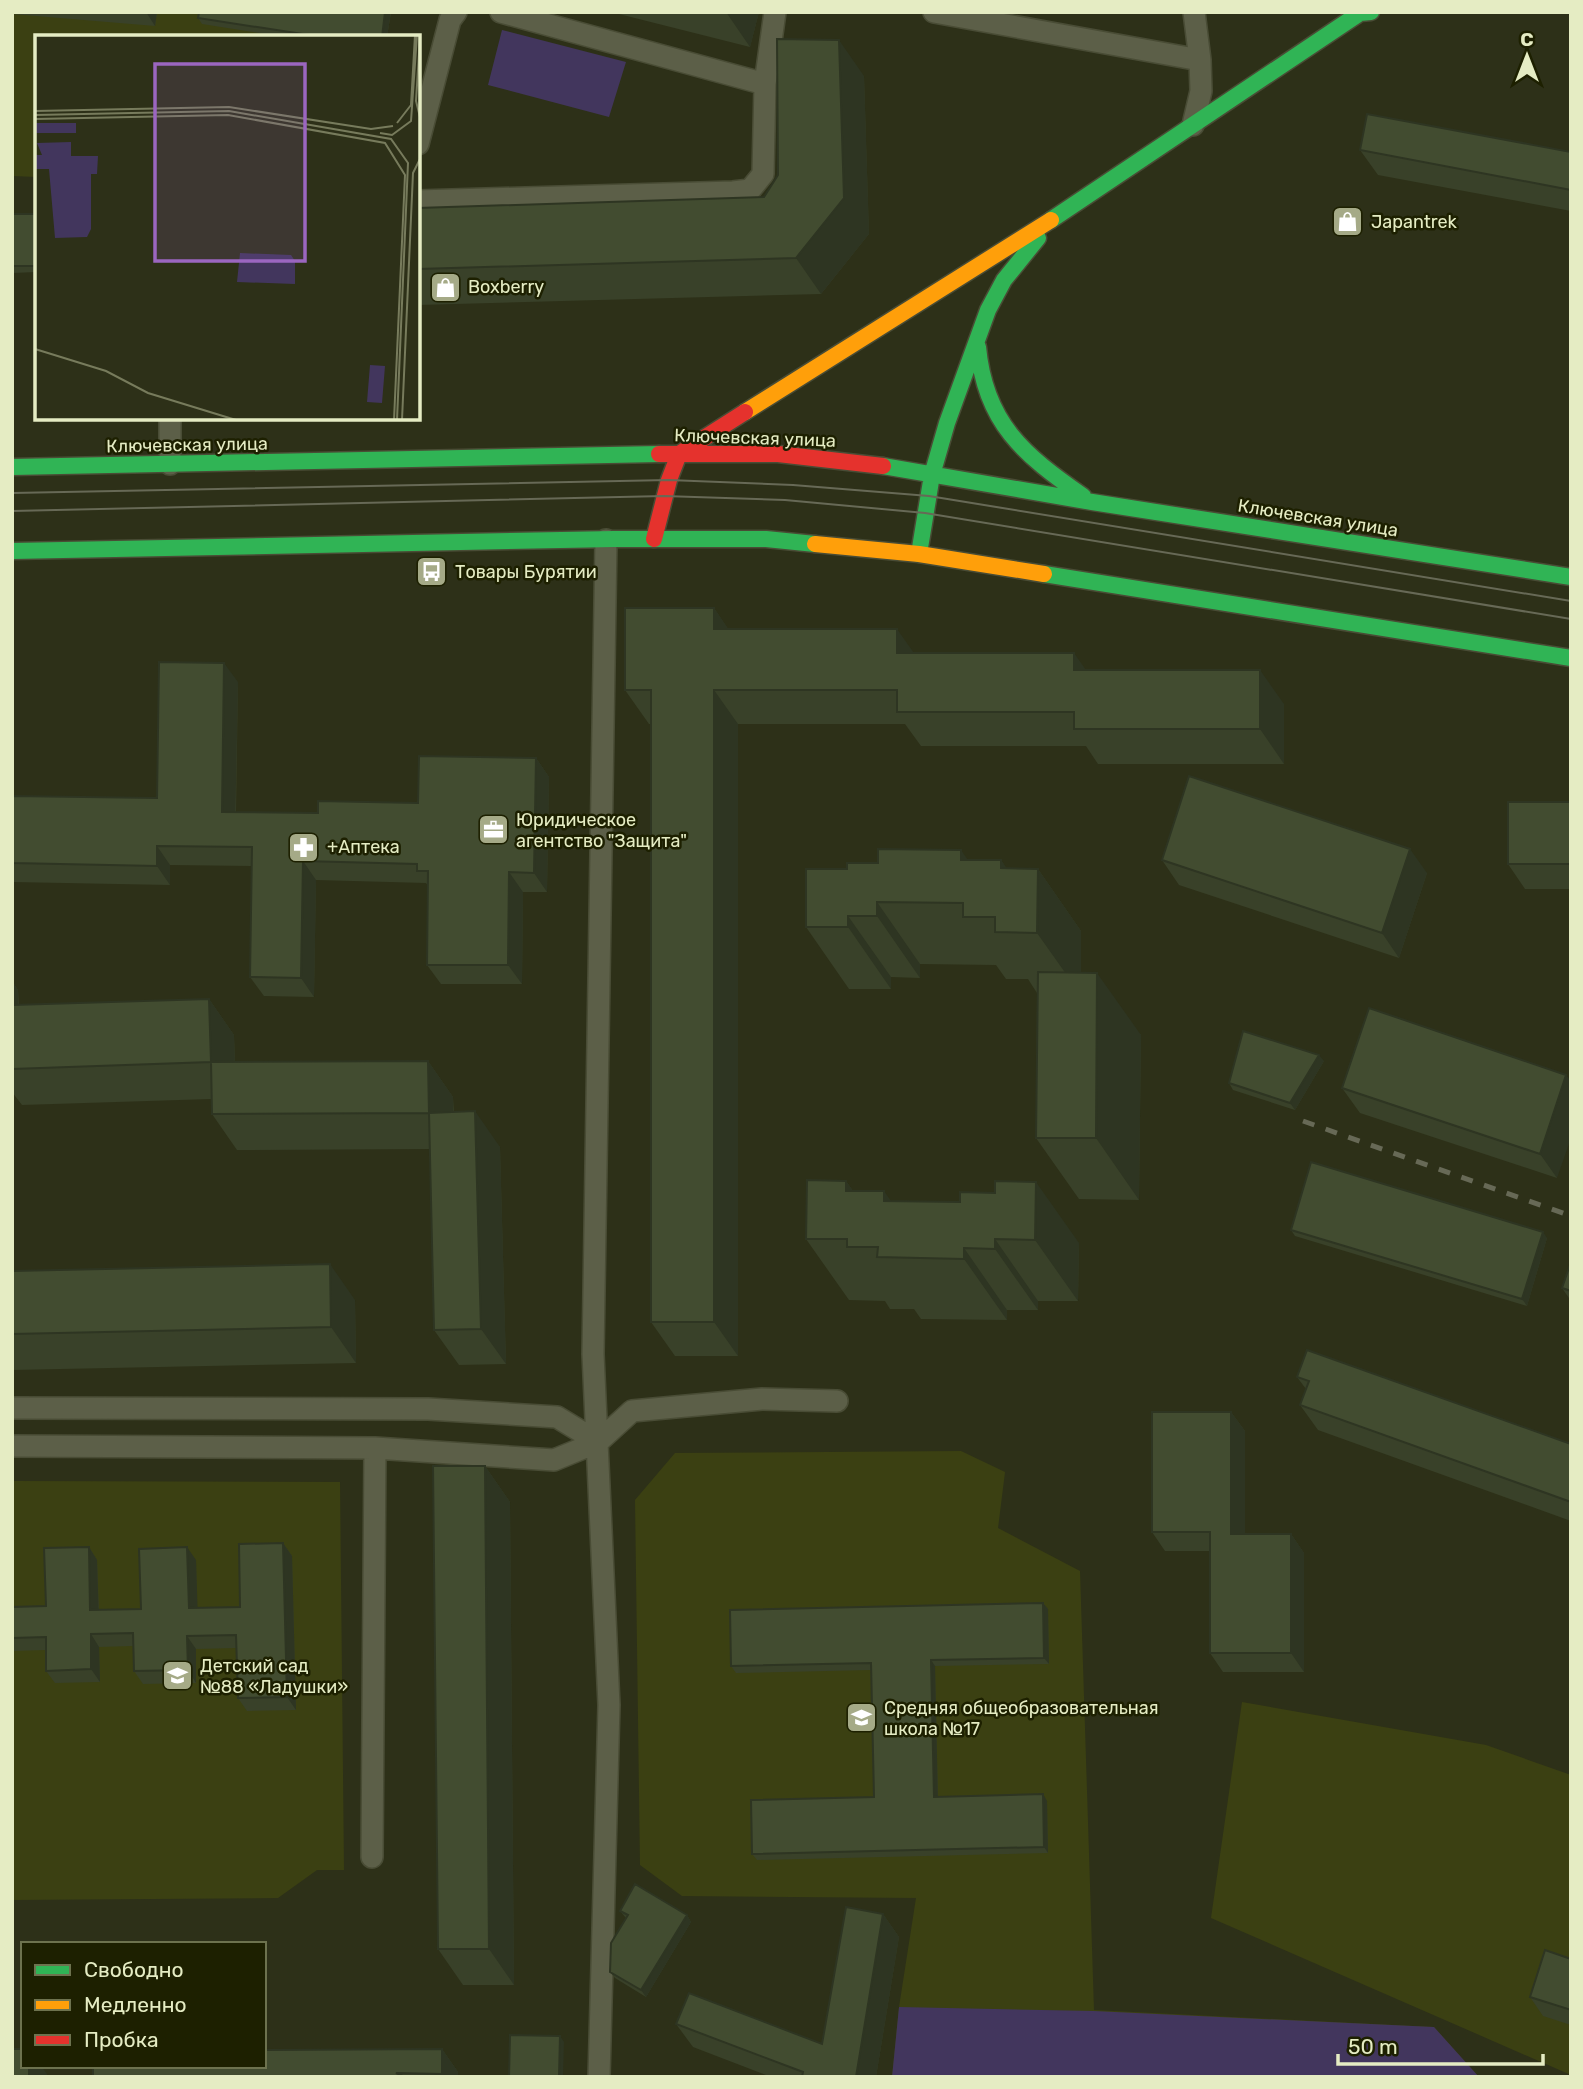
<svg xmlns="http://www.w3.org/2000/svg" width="1583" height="2089" font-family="Rubik,sans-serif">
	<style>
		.built { fill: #3b4012 }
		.green { fill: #42365d }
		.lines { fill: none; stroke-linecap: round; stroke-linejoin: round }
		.street-casing { stroke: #494c35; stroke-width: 24 }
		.fast-casing { stroke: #494c35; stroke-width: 19 }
		.slow-casing { stroke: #494c35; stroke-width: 19 }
		.jam-casing { stroke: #494c35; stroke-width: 19 }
		.street { stroke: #5c5f48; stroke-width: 21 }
		.fast { stroke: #30b455; stroke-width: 16 }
		.slow { stroke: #ff9f0a; stroke-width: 16 }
		.jam { stroke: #e5322d; stroke-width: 16 }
		.tram { stroke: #676956; stroke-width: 2 }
		.rail { stroke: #676956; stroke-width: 5; stroke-dasharray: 12 12; stroke-linecap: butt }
		.wall { fill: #394129 }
		.shaded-wall { fill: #2e3522 }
		.building { fill: #424c30; stroke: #2e3522; stroke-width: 2 }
		.labels { text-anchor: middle; stroke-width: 5; stroke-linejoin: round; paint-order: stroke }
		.poi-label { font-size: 18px; fill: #e5ecc3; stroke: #1d2000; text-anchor: start }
		.street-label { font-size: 18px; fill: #e5ecc3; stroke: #1d2000 }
		.inset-road { fill: none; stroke: #777b5c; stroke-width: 2 }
		.view { fill: #9b66c0; fill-opacity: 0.15; stroke: #9b66c0; stroke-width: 3.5 }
		.inset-edge { fill: none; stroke: #e5ecc3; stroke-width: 3.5 }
	</style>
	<rect width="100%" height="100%" fill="#2d3018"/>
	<path class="built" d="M12,12H391L387,37H37V177L12,176Z
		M961,1451L1005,1472L998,1528L1080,1571L1094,2010L1434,2027L1479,2077H892L899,2007L916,1898L682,1896L640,1865L635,1500L675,1453Z
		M12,1481L340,1482L344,1870H317L278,1898L12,1900Z
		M1242,1702L1486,1745L1571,1775V2075L1211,1918Z"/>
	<path class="green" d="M502,30L626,62L609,117L488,85Z
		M899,2007L1094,2011L1434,2027L1479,2077H892Z"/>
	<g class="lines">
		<defs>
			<path id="street" d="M934,12L1200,60
				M765,84L775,12
				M1193,125L1201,91L1200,60L1194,12
				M418,144L450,20L456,12
				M418,201L733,192L750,190L763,174L765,84L501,12
				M170,418V464
				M12,1408L428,1409L557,1417L598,1442
				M12,1446L375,1448L554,1460L598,1442L632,1411L762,1399L837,1401
				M372,1857L375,1448
				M599,2077L609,1705L593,1354L606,540"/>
			<path id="fast" d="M1051,220L1360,13L1371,12
				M978,347C985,423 1024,455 1083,496
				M883,466L1092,502L1571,577
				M12,467L659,454
				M12,551L614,539H766L815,544
				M919,554L932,475L947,423L988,310L1004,280L1038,238
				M1044,574L1571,658"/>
			<path id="slow" d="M745,412L1051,220
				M815,544L919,554L1044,574"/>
			<path id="jam" d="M659,454H778L883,466
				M654,539L669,480L679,454L745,412"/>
		</defs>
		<use href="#street" class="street-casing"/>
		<use href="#fast" class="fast-casing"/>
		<use href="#slow" class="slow-casing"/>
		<use href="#jam" class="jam-casing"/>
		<use href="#street" class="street"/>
		<use href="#fast" class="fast"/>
		<use href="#slow" class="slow"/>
		<use href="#jam" class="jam"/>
		<path class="tram" d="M12,493L669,480L793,485L929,496L1571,601
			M12,511L664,496L785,500L925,513L1571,619"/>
		<path class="rail" d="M1303,1121L1571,1216"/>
	</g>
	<path class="wall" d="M12,12H157L155,26L12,14Z
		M391,12L387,37H285L202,24L198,18Z
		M611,12H759L750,47Z
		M864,76L869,234L821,294L418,305V208L764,197Z
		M1360,150L1571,152V211L1378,175Z
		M12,214H37V272L12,273Z
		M714,608L728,629L914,653L1086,670L1284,704V764H1098L1086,746H921L905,724H738V1356H675L651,1322V724H649L625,690Z
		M238,682L236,812L318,813L418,803L536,758L549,777L547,892H523L522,984H441L427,965L428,886L426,883L316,880L314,997L264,996L250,977L252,866L170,865V885L12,882V796L157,798Z
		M1571,802V889H1525L1508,864Z
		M968,860H1001L1006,868L1038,869L1081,931V973L1141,1035L1139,1200L1079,1199L1036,1138L1037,993L1028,979H1006L996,965L920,964V978L891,977V989H849L806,927L847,869L878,863Z
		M1162,860L1427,873L1399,958L1179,885Z
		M12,981L18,990L19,1005L209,999L234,1035L235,1062L428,1061L453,1097L454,1112L500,1147L506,1364L459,1365L434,1330L430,1149L237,1150L212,1114L211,1099L22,1105L12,1092Z
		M1324,1061L1295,1110L1233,1090L1229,1083Z
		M1566,1075L1557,1178L1360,1113L1342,1088Z
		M846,1181L853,1191L892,1202L1079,1243L1078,1301H1038V1310H1007V1320L921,1319L914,1309H890L885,1301L849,1300L806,1239Z
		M1291,1230L1547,1238L1527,1306L1295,1236Z
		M1571,1262V1301L1562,1288Z
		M12,1271L355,1300L356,1363L12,1370Z
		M1297,1377L1571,1444V1521L1318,1430L1300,1405L1306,1389Z
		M1231,1412L1245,1431V1534H1291L1304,1553V1672H1223L1210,1653V1551H1165L1152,1532Z
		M485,1466L510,1502L514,1985H463L438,1949Z
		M283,1543L292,1556L296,1710L247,1711L238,1698L236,1648L196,1649V1683L143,1684L134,1671L133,1646L99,1647L100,1682L55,1683L46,1671V1650L12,1651V1607L46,1606L89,1547L97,1560L99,1610L141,1609L196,1560L197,1608L240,1607Z
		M1043,1603L1048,1609L1049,1664L935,1666L938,1797L1047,1801L1048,1853L757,1860L752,1854L874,1797L871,1670L736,1673L731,1666Z
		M620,1911L687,1915L691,1922L646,1997L615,1978L610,1972L626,1918Z
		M883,1914L899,1937L876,2077H771L693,2047L676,2024L822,2044Z
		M1571,1959V2025L1543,2016L1530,1997Z
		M442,2049L458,2072V2077H93Z"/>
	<path class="shaded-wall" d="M146,12H157L155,26Z
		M385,12H391L387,37H382Z
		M726,12H759L750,47Z
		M839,40L864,76L869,234L821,294L796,258Z
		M714,608L738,643L714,629Z
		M897,629L921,663L897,653Z
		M1074,653L1098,687L1074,670Z
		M224,663L238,682L235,831L222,812Z
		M1260,670L1284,704V764L1260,729Z
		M714,690L738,724V1356L714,1322Z
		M536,758L549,777L547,892L534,873Z
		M157,846L170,865V885L157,866Z
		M1410,849L1427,873L1399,958L1382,933Z
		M961,850L1004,912L961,860Z
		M1001,860L1038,913V869L1081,931V995L1037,933L1001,868Z
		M303,861L316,880L314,997L301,978Z
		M509,872L523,892L522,984L508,965Z
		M877,902L920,964V978L877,916Z
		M848,916L891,977V989L848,927Z
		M1097,973L1141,1035L1139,1200L1096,1138Z
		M12,981L18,990L20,1041L12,1031Z
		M209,999L234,1035L236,1098L211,1062Z
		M1319,1055L1324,1061L1295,1110L1290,1103Z
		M428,1061L453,1097L454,1148L429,1113Z
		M1566,1075L1571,1081V1138L1557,1178L1540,1154Z
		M475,1111L500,1147L506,1364L481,1329Z
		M846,1181L889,1242L846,1191Z
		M1036,1182L1079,1243L1078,1301L1035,1240Z
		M884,1191L928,1253L884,1201Z
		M1543,1232L1547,1238L1527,1306L1522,1299Z
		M995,1239L1038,1301V1310L995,1249Z
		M964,1248L1007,1310V1320L964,1259Z
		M330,1264L355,1300L356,1363L331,1327Z
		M1231,1412L1245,1431V1553L1231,1534Z
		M485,1466L510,1502L514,1985L489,1949Z
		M1291,1534L1304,1553V1672L1291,1653Z
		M283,1543L292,1556L296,1710L287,1697Z
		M89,1547L97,1560L99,1623L90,1610Z
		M187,1547L196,1560L198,1621L189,1608Z
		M1043,1603L1048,1609L1049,1664L1044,1658Z
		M91,1634L99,1647L100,1682L91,1669Z
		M187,1636L196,1649V1683L188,1670Z
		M931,1660L935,1666L938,1803L934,1797Z
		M1043,1794L1047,1801L1048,1853L1044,1847Z
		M883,1914L899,1937L876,2077H856Z
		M687,1915L691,1922L646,1997L641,1990Z
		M560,2036L564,2042L563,2077H559Z
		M442,2049L458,2072V2077H444L442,2074Z
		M29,2066H41L47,2074V2077H29Z"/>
	<path class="building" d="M199,12H385L382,37H322L198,18Z
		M777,39L839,40L844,198L796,258L418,269V208L764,197L778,175Z
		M1367,114L1571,152V190L1360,150Z
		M12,214H37V266H12Z
		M625,608H714V629H897V653H1074V670H1260V729H1074V712H897V690H714V1322H651V690H625Z
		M159,662L224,663L222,812L318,813V801L418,803L419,756L536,758L534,873L509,872L508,965H427L428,871H417V864L303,861L301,978L250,977L252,847L157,846V866L12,863V796L157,798Z
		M1189,776L1410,849L1382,933L1162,860Z
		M1508,802H1571V864H1508Z
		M878,849L961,850V860H1001V868L1038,869L1037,933L995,932V917H963V903L877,902V916H848V927H806V869H847V863H878Z
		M1038,972L1097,973L1096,1138H1036Z
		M209,999L211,1062L12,1069V1005Z
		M1369,1008L1566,1075L1540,1154L1342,1088Z
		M1243,1031L1319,1055L1290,1103L1229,1083Z
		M428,1061L429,1113L212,1114L211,1062Z
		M475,1111L481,1329L434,1330L429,1113Z
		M1311,1162L1543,1232L1522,1299L1291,1230Z
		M807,1180L846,1181V1191H884V1201L960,1202V1192L995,1193V1181L1036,1182L1035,1240L995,1239V1249L964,1248V1259L877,1257L878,1247H847V1239H806Z
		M1571,1262V1291L1562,1288Z
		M330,1264L331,1327L12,1334V1271Z
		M1307,1350L1571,1444V1502L1300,1405L1309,1381L1297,1377Z
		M1152,1412H1231V1534H1291V1653H1210V1532H1152Z
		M433,1466H485L489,1949H438Z
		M283,1543L287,1697L238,1698L236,1635L187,1636L188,1670L134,1671L133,1633L91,1634V1669L46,1671V1637L12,1638V1607L46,1606L44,1548L89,1547L90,1610L141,1609L139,1549L187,1547L189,1608L240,1607L239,1544Z
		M1043,1603L1044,1658L931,1660L934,1797L1043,1794L1044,1847L752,1854L751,1800L874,1797L871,1663L731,1666L730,1610Z
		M635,1884L687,1915L641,1990L610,1972L611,1943L628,1915L620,1911Z
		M846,1907L883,1914L856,2077H802L803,2072L676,2024L689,1993L822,2044Z
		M1545,1950L1571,1959V2010L1530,1997Z
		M510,2035L560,2036L559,2077H509Z
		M12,2049H23V2066H29V2077H12Z
		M442,2049V2074L396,2073L405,2077H93V2066H264V2050Z"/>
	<defs>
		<symbol id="shop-square" viewBox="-11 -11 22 22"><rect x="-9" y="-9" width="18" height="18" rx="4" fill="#a5aa87" stroke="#1d2000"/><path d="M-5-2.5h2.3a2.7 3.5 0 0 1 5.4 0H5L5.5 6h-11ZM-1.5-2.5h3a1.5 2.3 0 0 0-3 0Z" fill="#fff"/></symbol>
		<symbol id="bus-square" viewBox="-11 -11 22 22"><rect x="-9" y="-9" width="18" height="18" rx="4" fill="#a5aa87" stroke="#1d2000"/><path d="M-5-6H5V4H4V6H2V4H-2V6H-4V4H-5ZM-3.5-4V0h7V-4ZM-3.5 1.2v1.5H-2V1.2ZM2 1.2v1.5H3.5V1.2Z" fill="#fff"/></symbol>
		<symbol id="office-square" viewBox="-11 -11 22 22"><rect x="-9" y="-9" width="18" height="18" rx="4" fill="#a5aa87" stroke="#1d2000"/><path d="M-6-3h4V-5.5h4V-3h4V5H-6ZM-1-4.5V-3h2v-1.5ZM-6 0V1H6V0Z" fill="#fff"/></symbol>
		<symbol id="pharmacy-square" viewBox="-11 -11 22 22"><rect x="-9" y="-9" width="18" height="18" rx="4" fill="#a5aa87" stroke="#1d2000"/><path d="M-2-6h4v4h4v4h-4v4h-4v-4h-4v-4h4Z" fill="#fff"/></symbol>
		<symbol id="school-square" viewBox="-11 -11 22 22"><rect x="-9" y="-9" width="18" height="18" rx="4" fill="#a5aa87" stroke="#1d2000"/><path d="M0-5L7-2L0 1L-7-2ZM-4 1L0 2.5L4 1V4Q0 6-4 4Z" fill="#fff"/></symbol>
	</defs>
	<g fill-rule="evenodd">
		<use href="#shop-square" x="1330" y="204" width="35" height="35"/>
		<use href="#shop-square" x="428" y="270" width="35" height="35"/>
		<use href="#bus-square" x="414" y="554" width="35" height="35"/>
		<use href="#office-square" x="476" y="812" width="35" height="35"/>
		<use href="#pharmacy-square" x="286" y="830" width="35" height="35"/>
		<use href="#school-square" x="160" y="1658" width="35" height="35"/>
		<use href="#school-square" x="844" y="1700" width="35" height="35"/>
	</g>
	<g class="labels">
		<g class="poi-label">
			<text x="1371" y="228">Japantrek</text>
			<text x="468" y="293">Boxberry</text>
			<text x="455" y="578">Товары Бурятии</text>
			<text x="516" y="826">Юридическое<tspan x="516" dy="21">агентство "Защита"</tspan></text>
			<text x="327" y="853">+Аптека</text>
			<text x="200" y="1672">Детский сад<tspan x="200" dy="21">№88 «Ладушки»</tspan></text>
			<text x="884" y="1714">Средняя общеобразовательная<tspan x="884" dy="21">школа №17</tspan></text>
		</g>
		<g class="street-label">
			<text transform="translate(755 438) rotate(2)" y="6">Ключевская улица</text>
			<text transform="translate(187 445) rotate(-1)" y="6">Ключевская улица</text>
			<text transform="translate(1318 518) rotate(9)" y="6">Ключевская улица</text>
		</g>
	</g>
	<g transform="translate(35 35)">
		<rect width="385" height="385" fill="#2d3018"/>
		<path d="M0,88H41V98H0ZM36,107V121H63L62,139H56V194L52,202L20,203L14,134H0V120H7L2,108ZM205,218L256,220L260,226V249L202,247ZM335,330L350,331L347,368L332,367Z" fill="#42365d"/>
		<path class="inset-road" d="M385,3L381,66L385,82M0,76L194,72L336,94L358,91M0,80L194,76L356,104L373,128L362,385M0,84L193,80L350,108L370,140L359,385M362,88L376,70L380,0M345,98L357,100L376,86L382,0M0,314L71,336L113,358L201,385M367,385L378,138L385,124"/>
		<path class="view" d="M120,29H270V226H120Z"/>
		<rect width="385" height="385" class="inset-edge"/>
	</g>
	<rect width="1583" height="2089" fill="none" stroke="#e5ecc3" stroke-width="28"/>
	<rect x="21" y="1942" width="245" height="126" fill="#1d2000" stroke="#6d724e" stroke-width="2"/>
	<rect x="35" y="1965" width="35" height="10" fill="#30b455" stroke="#6d724e" stroke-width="2"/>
	<text x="84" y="1977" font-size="21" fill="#e5ecc3">Свободно</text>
	<rect x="35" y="2000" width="35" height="10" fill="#ff9f0a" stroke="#6d724e" stroke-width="2"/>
	<text x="84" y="2012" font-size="21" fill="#e5ecc3">Медленно</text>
	<rect x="35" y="2035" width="35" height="10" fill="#e5322d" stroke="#6d724e" stroke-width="2"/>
	<text x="84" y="2047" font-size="21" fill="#e5ecc3">Пробка</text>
	<g transform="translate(1527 56)" stroke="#1d2000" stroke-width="5" paint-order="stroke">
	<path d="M0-5L12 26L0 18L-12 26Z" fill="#e5ecc3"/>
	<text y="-10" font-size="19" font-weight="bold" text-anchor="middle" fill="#e5ecc3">С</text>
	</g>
	<path d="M1338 2054v10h205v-10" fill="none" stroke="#e5ecc3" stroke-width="3.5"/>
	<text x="1348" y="2054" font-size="21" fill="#e5ecc3" stroke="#1d2000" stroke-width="5" paint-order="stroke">50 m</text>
</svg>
